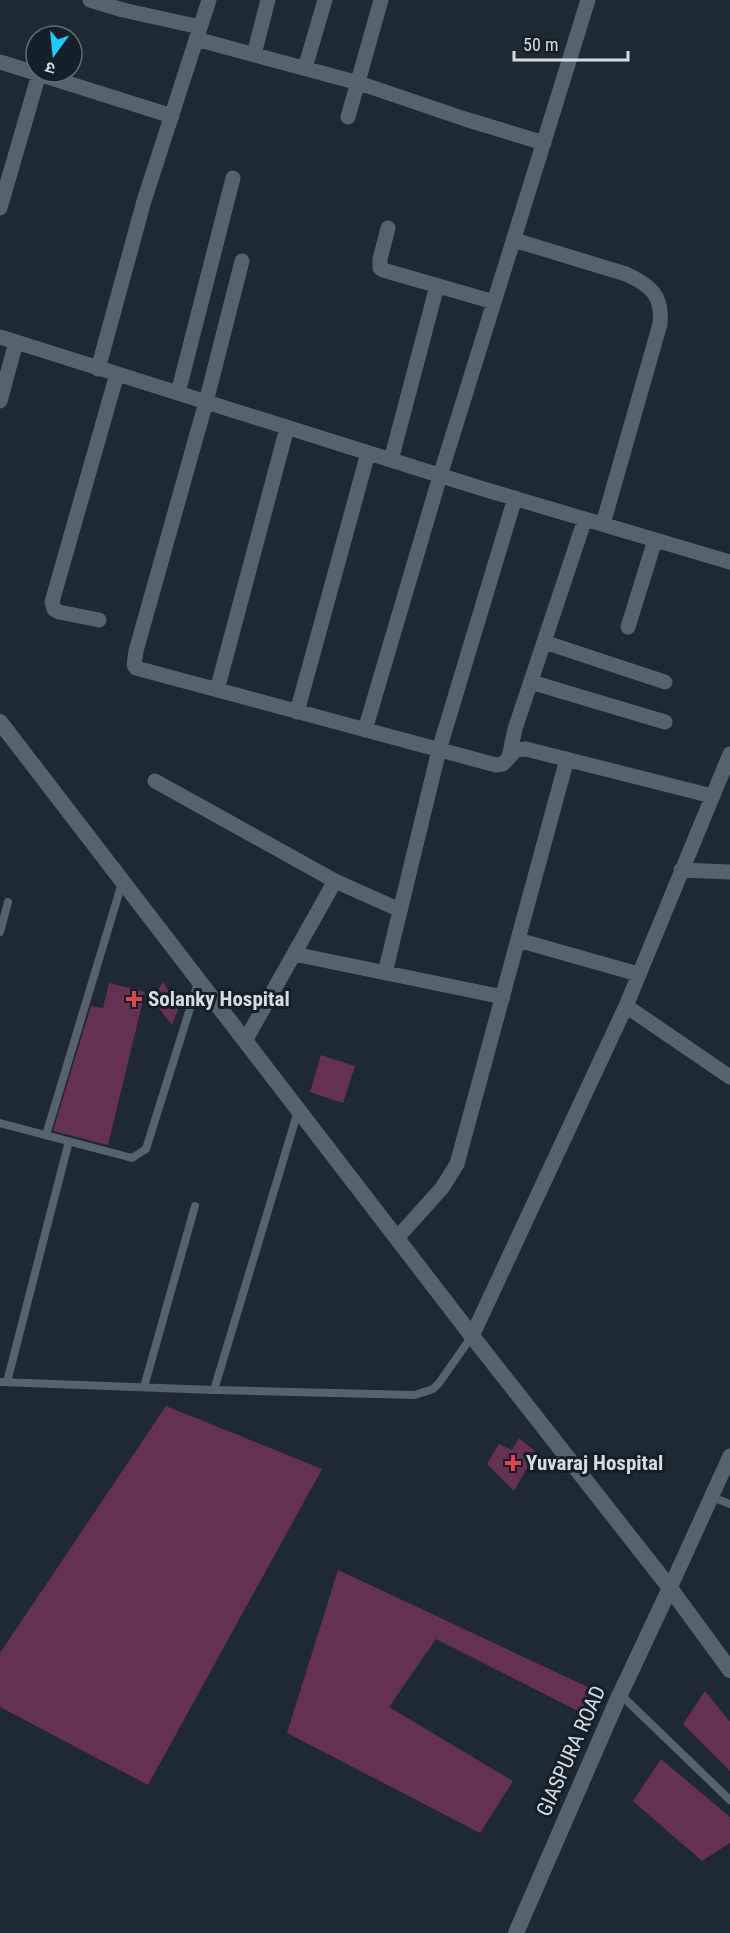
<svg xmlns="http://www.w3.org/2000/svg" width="730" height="1933" font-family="'Roboto Condensed','Noto Sans Devanagari',sans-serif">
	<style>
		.building { fill: #643250 }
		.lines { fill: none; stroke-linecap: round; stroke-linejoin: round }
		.service { stroke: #56626c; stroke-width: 8 }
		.minor { stroke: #56626c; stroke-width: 15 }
		.tertiary { stroke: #56626c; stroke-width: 16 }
		.health-dot { fill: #e0444e; stroke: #151f27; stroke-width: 2 }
		.labels { text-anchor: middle; stroke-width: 6; stroke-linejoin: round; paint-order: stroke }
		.poi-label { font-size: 21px; font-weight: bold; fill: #d6dde2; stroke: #151f27; text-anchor: start }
		.street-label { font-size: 21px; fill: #d6dde2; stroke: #151f27 }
	</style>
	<rect width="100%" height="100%" fill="#1e2931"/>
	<path class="building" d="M163,982L179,1007L172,1025L152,999Z
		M109,983L145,992L108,1145L53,1131L91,1006L103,1008Z
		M321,1055L355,1066L343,1103L310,1092Z
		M166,1406L322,1469L148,1785L0,1707V1653Z
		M519,1438L536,1452L514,1491L487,1464L499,1444L512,1450Z
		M338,1570L592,1689L582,1713L436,1639L389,1707L513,1781L480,1833L287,1733Z
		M705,1691L730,1722V1771L683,1724Z
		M661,1759L730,1817V1843L702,1861L633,1801Z"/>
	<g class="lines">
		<path class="service" d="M0,932L8,902
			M0,1123L132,1158L146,1149L198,983
			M46,1135L122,883
			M0,1382L214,1390L415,1395L433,1389L439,1383L472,1336
			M7,1382L69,1141
			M144,1387L195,1206
			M214,1390L298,1111
			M712,1497L730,1504
			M621,1695L730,1800"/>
		<path class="minor" d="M90,0L123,10L200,27
			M196,39L359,83L465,119L544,143
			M254,54L268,0
			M0,62L172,116
			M305,68L325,0
			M348,117L381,0
			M0,208L39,74
			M388,228L380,259V268L383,270L494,302
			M514,240L626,274C650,285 663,295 660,324L603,524
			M242,261L206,402L136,651L134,665L136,668L496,765L503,764L516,750L526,749L712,796
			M0,337L480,488L730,562
			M98,369L144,201L209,0
			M178,393L233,178
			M0,401L16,342
			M391,460L437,286
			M99,620L59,612L54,609L52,602L117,374
			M628,627L655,540
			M544,642L665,682
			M531,682L665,722
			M217,690L287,428
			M297,712L368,453
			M365,730L440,476L588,0
			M509,757L515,729L585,519
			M155,781L335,881L400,910
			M681,870L730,872
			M518,940L638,974
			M294,954L503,997
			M385,973L439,750L515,498
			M626,1006L730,1077
			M245,1041L335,881
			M397,1238L442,1188L457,1164L567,759
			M472,1336L626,1006L730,754
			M670,1588L730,1456"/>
		<path class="tertiary" d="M0,722L472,1336L670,1588L730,1670
			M516,1933L616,1703L670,1588"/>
	</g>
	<g class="health-dot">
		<path d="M131 990h6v6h6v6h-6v6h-6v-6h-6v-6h6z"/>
		<path d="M510 1454h6v6h6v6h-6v6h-6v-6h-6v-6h6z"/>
	</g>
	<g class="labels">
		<g class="poi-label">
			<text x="148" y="1006">Solanky Hospital</text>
			<text x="526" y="1470">Yuvaraj Hospital</text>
		</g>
		<g class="street-label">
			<text transform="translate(571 1751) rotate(-66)" y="7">GIASPURA ROAD</text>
		</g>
	</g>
	<g transform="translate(54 54) rotate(195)"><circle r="28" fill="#151f27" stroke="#626b72" stroke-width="1.5"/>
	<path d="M0-4.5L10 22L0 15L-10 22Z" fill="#1fc9fd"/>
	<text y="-9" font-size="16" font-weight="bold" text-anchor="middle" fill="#d6dde2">उ</text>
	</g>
	<path d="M514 51v9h114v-9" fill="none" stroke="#d6dde2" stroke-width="3"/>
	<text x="523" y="51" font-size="18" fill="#d6dde2" stroke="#151f27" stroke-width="4.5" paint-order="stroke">50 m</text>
</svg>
